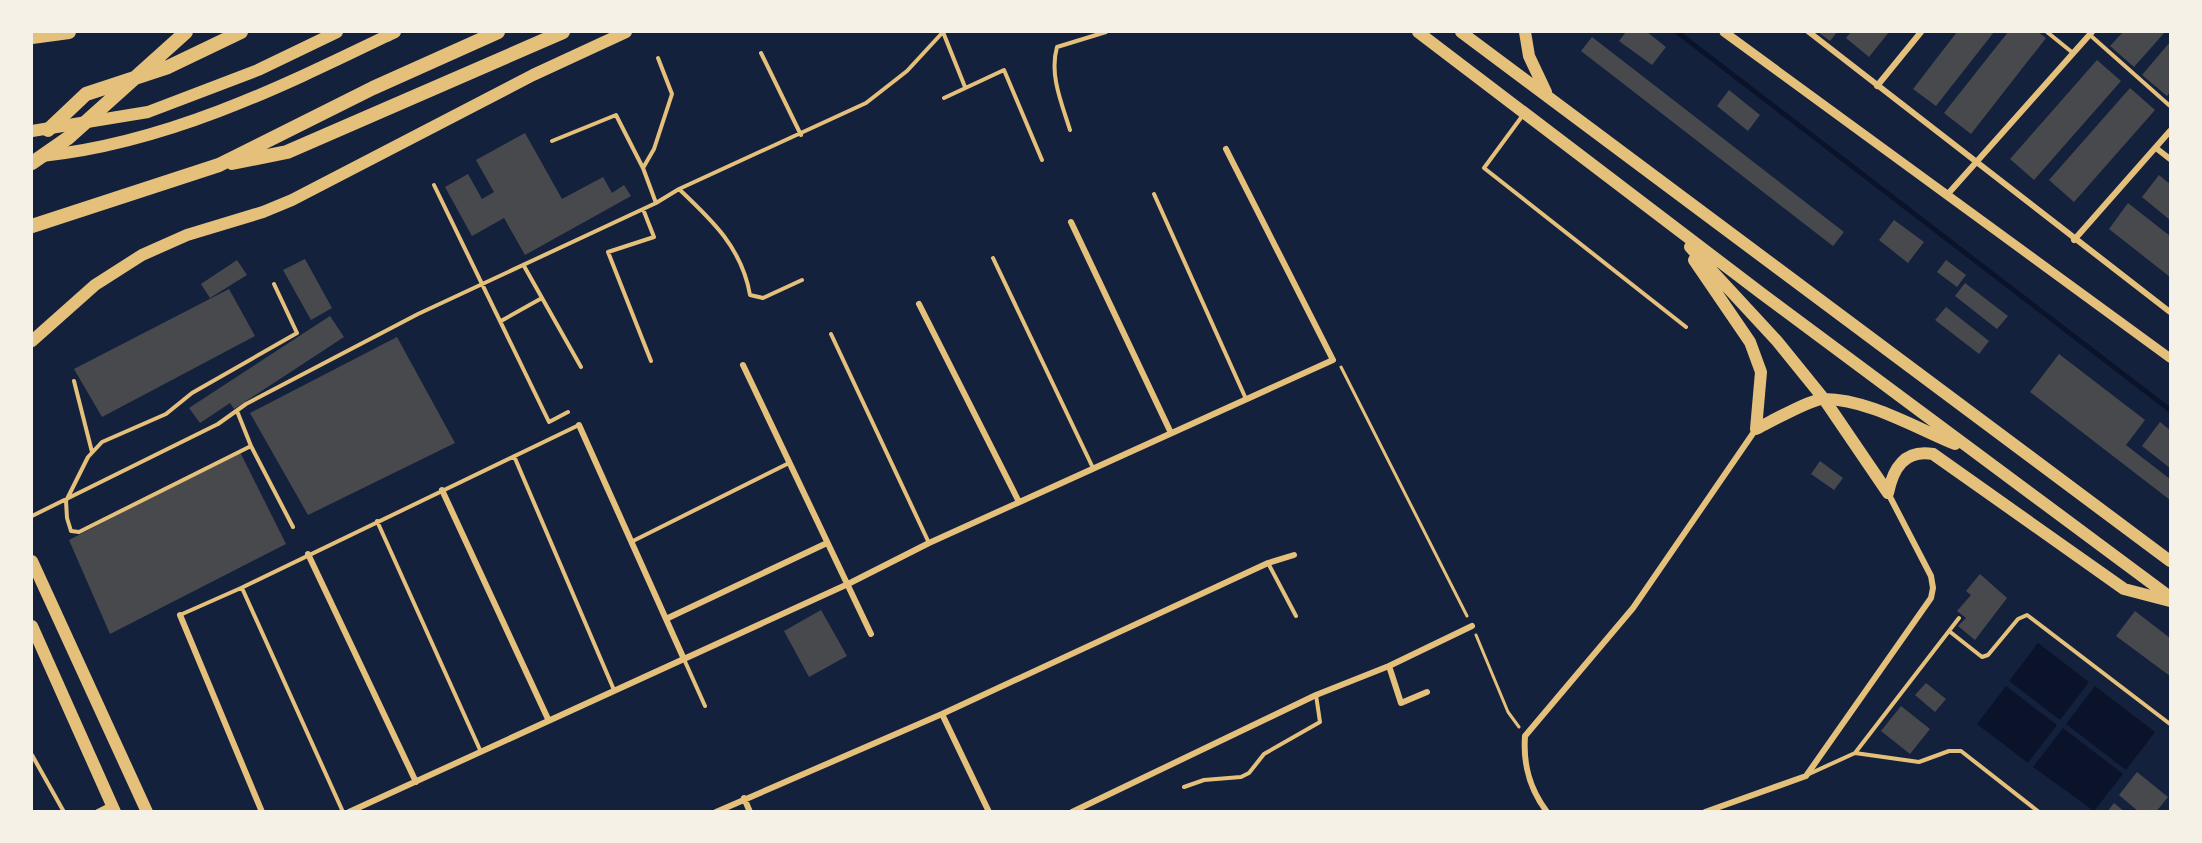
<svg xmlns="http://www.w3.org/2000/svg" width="2202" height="843" font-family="Jost,sans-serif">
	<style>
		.water { fill: #0b132b }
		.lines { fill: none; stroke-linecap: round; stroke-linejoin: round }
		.stream { stroke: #0b132b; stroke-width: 5 }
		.building { fill: #48494c }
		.path { stroke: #e5c07b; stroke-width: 3 }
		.service { stroke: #e5c07b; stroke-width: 4 }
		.minor { stroke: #e5c07b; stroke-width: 6 }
		.tertiary { stroke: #e5c07b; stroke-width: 9 }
		.primary { stroke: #e5c07b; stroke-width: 12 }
		.trunk { stroke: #e5c07b; stroke-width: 12 }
		.motorway { stroke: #e5c07b; stroke-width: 14 }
	</style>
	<rect width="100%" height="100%" fill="#14213d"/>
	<path class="water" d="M2038,643L2089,682L2060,720L2009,681Z
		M2006,686L2057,725L2028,763L1977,724Z
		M2095,686L2155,732L2126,770L2066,724Z
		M2063,728L2123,774L2094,811L2033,767Z"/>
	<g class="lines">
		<path class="stream" d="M1677,32L2170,410"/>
	</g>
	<path class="building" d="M1626,32H1647L1666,47L1652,65L1619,41Z
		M1818,32H1837L1830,41Z
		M1851,32H1889L1869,57L1846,38Z
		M1957,32H1994L1936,106L1913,89Z
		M2008,32H2038L2046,38L1971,134L1944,113Z
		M2123,32H2165L2134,67L2110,46Z
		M1592,37L1844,232L1833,246L1581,51Z
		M2170,42V92L2167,96L2142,75Z
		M2097,60L2121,81L2034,180L2010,159Z
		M2130,88L2155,110L2074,202L2049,180Z
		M1729,90L1760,115L1748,131L1717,106Z
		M525,133L562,199L603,177L612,193L624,185L631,196L525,255L504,218L472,236L445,187L468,174L482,199L494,192L476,160Z
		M2159,175L2170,184V220L2142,197Z
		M2128,203L2170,236V277L2109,229Z
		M1894,220L1924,242L1908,263L1879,240Z
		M305,259L332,308L311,320L283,270Z
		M237,260L247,275L210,298L201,284Z
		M1946,260L1966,275L1957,287L1937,272Z
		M1965,283L2008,316L1997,329L1955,296Z
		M229,289L255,336L102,417L74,369Z
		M1946,307L1989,341L1979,354L1935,320Z
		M330,316L344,337L234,409L230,403L200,423L189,408Z
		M397,337L455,443L308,515L250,413Z
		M2059,354L2145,420L2126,445L2170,479V500L2030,392Z
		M2160,422L2170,430V468L2142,446Z
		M240,452L286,544L110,634L69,540Z
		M1820,461L1843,478L1834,490L1811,474Z
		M1980,574L2007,598L1975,640L1958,626L1966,618L1957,611L1971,595L1966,591Z
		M821,610L847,656L809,677L784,631Z
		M2135,611L2170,638V676L2116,636Z
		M1926,683L1946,699L1935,712L1915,695Z
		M1901,706L1930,729L1910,754L1881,731Z
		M2137,772L2168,797L2156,812H2139L2119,795Z
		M2114,803L2125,812H2107Z"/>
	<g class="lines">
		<path class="path" d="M1341,367L1467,616
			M1476,635L1508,712L1519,727"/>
		<path class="service" d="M943,32L965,87
			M2047,32L2073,53
			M2090,35L2170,106
			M761,53L801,135
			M944,98L1004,70L1042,160
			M1523,115L1484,168L1686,327
			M1070,130C1062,104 1049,75 1057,47L1106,32
			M643,168L654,149L672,94L658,58
			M434,185L549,422L568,412
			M679,189L866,103L907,71L943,32
			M1154,194L1246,399
			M656,203L679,189C712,220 742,248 750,295L763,298L802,280
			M643,209L654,237L608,252L651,361
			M993,258L1093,468
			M524,266L581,367
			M501,321L542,298
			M831,334L929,543
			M74,381L92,452
			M237,411L251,446L293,527
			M251,446L79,532L71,531L67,518L66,501L88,457L102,442L166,414L192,393L297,333L274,284
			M514,456L614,690
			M32,516L218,424L246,404L418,314L656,203L643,168L616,115L552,141
			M377,521L481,752
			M631,542L789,463
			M1268,563L1296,616
			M242,588L343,812
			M180,615L241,588L579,425
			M1959,618L1855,753L1919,762L1949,751H1961L2039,812
			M1949,631L1982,657L1988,655L2018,619L2027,615L2170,724
			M683,657L705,706
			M32,755L64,812
			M1809,774L1855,753
			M1184,787L1204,780L1241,777L1249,773L1264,754L1320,722L1316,695"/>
		<path class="minor" d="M1809,32L2170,312
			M1877,86L1921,32
			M2156,148L2170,159
			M1947,195L2092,32
			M1071,222L1171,433
			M2074,240L2170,131
			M919,304L1019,502
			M743,365L871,634
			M579,425L683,657
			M442,490L548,719
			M308,554L416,782
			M180,615L262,812
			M668,618L827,543
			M1389,666L1401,703L1427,692
			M942,714L989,812
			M744,798L750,812
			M98,812L112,805
			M349,812L848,584L929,543L1333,360L1226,149
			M716,812L942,714L1268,563L1294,555
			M1072,812L1316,695L1389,666L1472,626
			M1547,812C1529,788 1523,764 1525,736L1633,608L1756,429
			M1705,812L1806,776L1931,598L1933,588L1931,576L1888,493"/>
		<path class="tertiary" d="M1724,32L2170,358"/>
		<path class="primary" d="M32,561L147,812
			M32,626L115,812"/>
		<path class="trunk" d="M1418,32L1761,293L2170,597
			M1461,32L2170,561
			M1525,32L1529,56L1546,92
			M32,131L148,112L258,70L337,32
			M42,156C168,143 283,86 395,32
			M1690,247L1777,341L1824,399L1888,493
			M1694,260L1750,342L1761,372L1756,429
			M32,341L95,285L142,255L187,235L263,212L292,200L533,75L626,32
			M1756,429C1768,423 1813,398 1824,399C1867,399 1914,427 1955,444
			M1888,493C1893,469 1904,449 1933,454L2124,589L2170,601"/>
		<path class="motorway" d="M32,37L69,32
			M48,130L86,94L168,67L241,32
			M32,163L68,138L186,32
			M232,163L287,152L563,32
			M32,226L219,165L373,88L498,32"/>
	</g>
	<rect width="2202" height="843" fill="none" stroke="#f6f1e7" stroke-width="66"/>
</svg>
